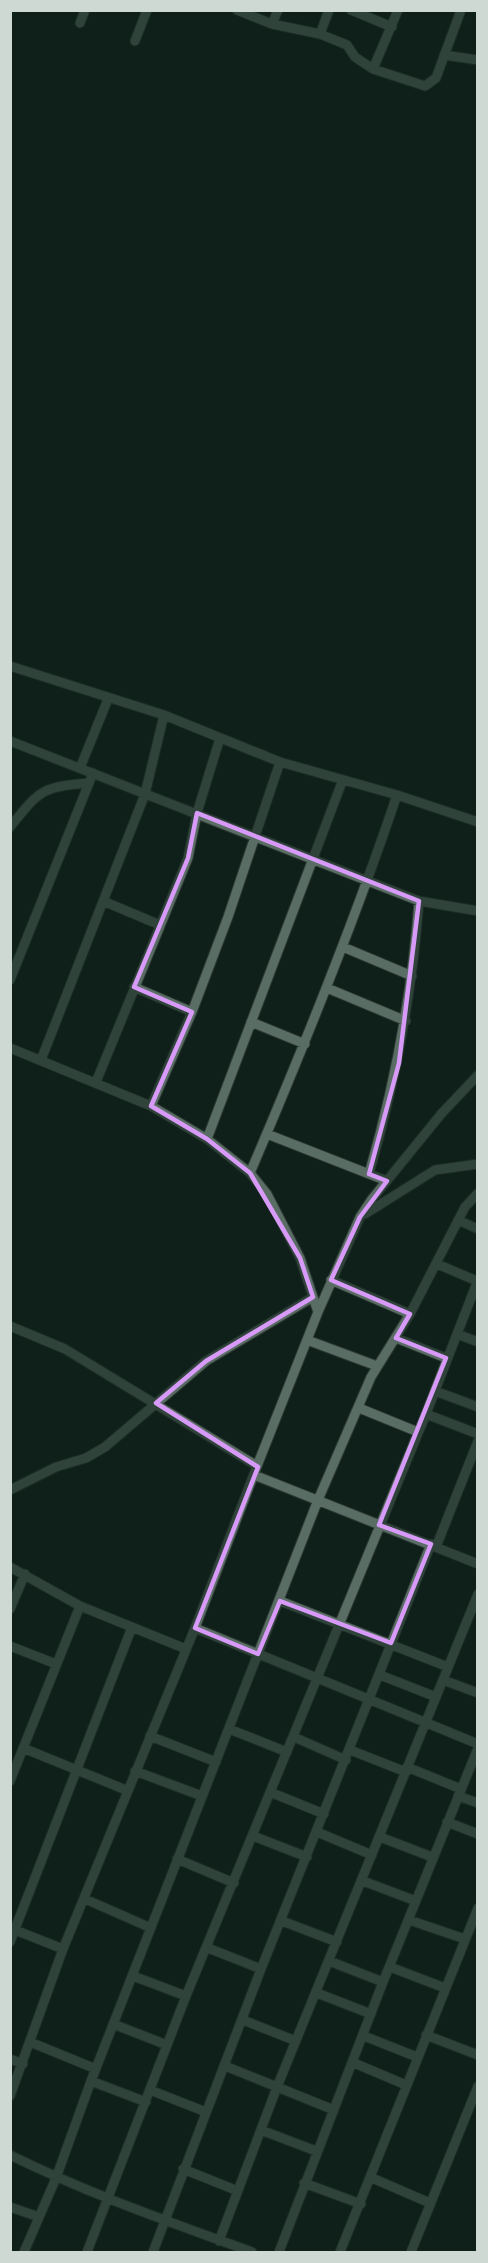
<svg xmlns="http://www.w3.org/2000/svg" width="488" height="2263" font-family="Spectral,serif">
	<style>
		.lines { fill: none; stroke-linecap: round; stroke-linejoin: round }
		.street-casing { stroke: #2d3833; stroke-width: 11 }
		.street { stroke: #596d64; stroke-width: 9 }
		.marked { fill: none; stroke: #d89af8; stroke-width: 4.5; stroke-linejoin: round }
	</style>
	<rect width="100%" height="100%" fill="#0e2019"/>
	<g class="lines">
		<defs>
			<path id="street" d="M237,10L272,24L320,34L347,45L355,57L373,69L425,86L436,78L461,10
				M351,10L392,27
				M80,23L85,10
				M272,24L278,10
				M320,34L329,10
				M135,41L147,10
				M444,55L478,60
				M373,69L398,10
				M10,666L164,715L280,762L397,795L478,822
				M10,741L419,901L478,911
				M80,768L108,699
				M10,827C40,790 41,787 89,783
				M103,901L160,925
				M343,947L412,976
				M10,980L93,773
				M134,987L192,1012
				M327,988L406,1021
				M251,1022L305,1044
				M10,1048L151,1106L207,1139L250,1173L267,1194L300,1258L318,1312L257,1466
				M41,1060L145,794L164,715
				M96,1082L188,858L197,813L220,738
				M151,1106L192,1012L228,917L280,762
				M267,1134L387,1181
				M207,1139L342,782
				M250,1173C303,1049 354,923 397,795
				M369,1174C395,1084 412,995 419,901
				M365,1214L435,1170L478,1164
				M458,1220L478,1229
				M437,1264L477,1281
				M331,1280L410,1314
				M318,1312L360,1217L372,1199L442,1113L478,1075
				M10,1326L65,1349L257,1466L195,1628L63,1949L10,2096
				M457,1334L478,1342
				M396,1338L446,1358
				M307,1340L377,1366
				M435,1391L478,1407
				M359,1408L418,1432
				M426,1414L478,1434
				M254,1475L478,1564
				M10,1490L56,1467L86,1458L105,1447L206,1361L313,1297
				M436,1547L478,1441
				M10,1567L80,1606L186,1649
				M280,1601L448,1667
				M10,1609L25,1574
				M195,1628L478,1744
				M10,1646L56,1664
				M380,1675L436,1697
				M443,1680L478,1693
				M229,1729L287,1752
				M150,1736L216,1762
				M294,1737L346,1760
				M23,1748L126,1790
				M350,1750L406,1772
				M407,1767L461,1789
				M135,1771L202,1796
				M10,1781L80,1606
				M270,1792L324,1814
				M458,1796L478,1803
				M447,1822L478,1834
				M317,1832L372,1855
				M253,1836L307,1857
				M380,1837L432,1857
				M177,1859L234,1883
				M363,1881L416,1901
				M85,1899L151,1928
				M409,1920L465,1939
				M282,1921L337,1942
				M10,1928L63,1949
				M10,1942L132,1627
				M208,1948L261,1969
				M329,1961L383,1982
				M390,1967L445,1988
				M133,1976L186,1996
				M317,1993L371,2014
				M243,2020L296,2041
				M113,2024L167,2045
				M426,2035L478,2055
				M364,2036L417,2057
				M30,2042L96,2069
				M10,2059L23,2064
				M354,2063L406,2085
				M225,2066L334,2110
				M91,2081L146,2102
				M150,2090L206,2112
				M261,2130L316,2151
				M10,2155C89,2194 170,2222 252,2252
				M183,2169L238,2191
				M372,2178L430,2203
				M304,2183L361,2204
				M10,2207L39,2217
				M219,2241L277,2087L478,1594
				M24,2252L56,2178L91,2081L318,1500L371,1377L410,1314L465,1207L478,1193
				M87,2252L186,1996L426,1414L478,1280
				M153,2252L261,1969L431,1544
				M279,2252L383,1982L478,1748
				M340,2252L478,1908
				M411,2252L478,2086"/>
		</defs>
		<use href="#street" class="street-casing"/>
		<use href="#street" class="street"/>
	</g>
	<path d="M0 0H488V2263H0ZM197,813L419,901L399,1063L369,1174L387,1181L360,1217L331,1280L410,1314L396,1338L446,1358L379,1525L431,1544L391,1643L280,1601L258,1654L195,1628L258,1467L156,1403L206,1361L313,1297L300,1258L250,1173L207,1139L151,1106L192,1012L134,987L188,858Z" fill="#0e2019" fill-opacity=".55" fill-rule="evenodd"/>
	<path class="marked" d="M197,813L419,901L399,1063L369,1174L387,1181L360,1217L331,1280L410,1314L396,1338L446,1358L379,1525L431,1544L391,1643L280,1601L258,1654L195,1628L258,1467L156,1403L206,1361L313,1297L300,1258L250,1173L207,1139L151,1106L192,1012L134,987L188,858Z"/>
	<rect width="488" height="2263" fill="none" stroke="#ced9d4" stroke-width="24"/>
</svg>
